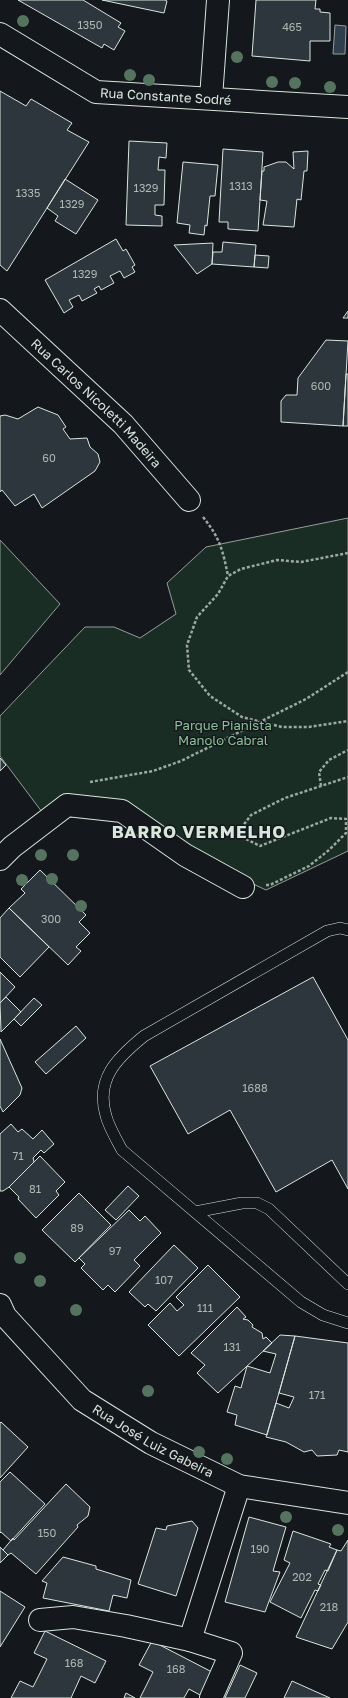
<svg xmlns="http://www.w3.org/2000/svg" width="348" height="1698" font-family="'Golos Text',sans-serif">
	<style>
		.green { fill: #1a2d24; stroke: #939e99 }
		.water { fill: #2f3f4d; stroke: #939e99 }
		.building { fill: #2c363c; stroke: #d8e6dc }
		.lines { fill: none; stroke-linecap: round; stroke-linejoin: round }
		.lane-casing { stroke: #d8e6dc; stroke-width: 12 }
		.street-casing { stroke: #d8e6dc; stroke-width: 24 }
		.path { stroke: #9da8a2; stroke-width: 2.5; stroke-dasharray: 3 2; stroke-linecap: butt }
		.lane { stroke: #14181c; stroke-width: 11 }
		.street { stroke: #14181c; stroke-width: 22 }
		.tree { fill: #55745f }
		.labels { text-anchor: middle; stroke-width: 3; stroke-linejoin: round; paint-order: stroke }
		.number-label { font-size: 11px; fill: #adbab4 }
		.street-label { font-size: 13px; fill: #d8e6dc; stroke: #14181c }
		.park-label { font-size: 13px; fill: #8ac095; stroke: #14181c }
		.district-label { font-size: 17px; font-weight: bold; letter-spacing: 1px; fill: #d8e6dc; stroke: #14181c }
	</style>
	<rect width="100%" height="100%" fill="#14181c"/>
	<path class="green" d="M348,518V851L266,890L95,810L48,820L0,756V716L85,627H114L140,638L176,614L167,583L206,547Z
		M0,540L60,604L0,675Z"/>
	<path class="water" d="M335,25L346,26L345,54H333Z"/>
	<path class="building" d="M18,0H83L121,23L118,27L125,31L114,50L104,44L102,48Z
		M102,0H165L167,1L164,13Z
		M256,0H316L315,9H320V12L330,13V41H310V61L252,56Z
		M0,91L26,106L31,99L72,123L67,130L89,142L7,271L0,265Z
		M129,141L167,143L166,158L159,157L158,170H165L164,205H155V215L162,216V226L126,225Z
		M223,149L263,152L258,231L228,229V222H219Z
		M308,151L307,171H304L301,200L297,199L294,227L263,225L267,201L260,200L262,171H264V167L278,162H286L294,169L293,152Z
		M183,162L218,165L215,196H210L207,226L205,225L204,235L189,233L190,225L177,223Z
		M65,179L98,200L76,234L55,221L58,216L47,208Z
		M116,239L123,251L126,249L135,265L132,267L135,272L124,278L120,271L110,276L114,283L101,290L99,286L94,289L97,293L82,301L79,295L69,300L73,307L64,313L45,280Z
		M223,242L256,245L254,267L212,264L213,252H222Z
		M213,243L212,264L197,274L174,245Z
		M255,255L269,256L268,268L254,267Z
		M348,311V318H343Z
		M326,340L348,341L343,426L281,422V401L286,395H297L298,378Z
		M346,374H348V426H343Z
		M38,407L58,415L66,427L63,429L70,439L87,438L90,447L98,454L100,462L95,471L42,508L34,494L15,506L2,490L0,492V416L5,415L18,419Z
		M0,758L6,765L0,771Z
		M40,870L86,915L79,922L90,933L76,947L81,951L68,965L9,908L25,893L21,889Z
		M9,908L49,947L20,977L0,957V918Z
		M0,972L15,987L0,1003Z
		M313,977L348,1040V1189L332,1160L276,1192L230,1110L188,1134L150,1066Z
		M6,997L21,1012L1,1032L0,1003Z
		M34,998L42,1005L21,1026L14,1019Z
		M76,1026L86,1038L46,1074L35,1062Z
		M0,1039L22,1088L20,1095L3,1112L0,1106Z
		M11,1124L18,1132L22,1129L33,1139L42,1130L54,1144L44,1153L41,1150L33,1158L34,1162L9,1187L3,1191H0V1134Z
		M40,1156L65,1182L56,1191L59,1195L36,1218L18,1199L19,1197L9,1187Z
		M128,1186L139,1196L116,1220L105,1210Z
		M79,1193L111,1225L75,1262L42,1230Z
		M129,1210L140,1221L145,1216L161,1233L134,1260L140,1266L115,1292L108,1285L103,1290L81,1268L85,1264L79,1258Z
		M174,1245L198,1268L156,1311L148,1304L145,1307L129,1292Z
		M208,1265L240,1297L179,1356L148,1325L170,1303L177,1311L184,1305L176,1297Z
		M237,1307L246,1317L243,1319L248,1320L253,1325L252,1327L262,1333L263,1339L266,1337L272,1343L218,1393L197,1373L205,1365L191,1353Z
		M280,1335L295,1336L267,1435L235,1425L237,1415L227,1412L235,1386L241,1388L247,1366L270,1373L276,1354L263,1351Z
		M295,1336L348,1343V1452L339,1450L337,1455L317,1456L312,1450L304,1452L286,1442L266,1437L276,1403L289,1408L294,1397L279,1393Z
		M1,1422L28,1447L0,1478V1423Z
		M10,1472L45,1504L11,1541L1,1532L0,1533V1482Z
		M66,1484L90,1507L88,1516L77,1525L78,1527L36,1574L11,1553L8,1555L3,1550L13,1538L14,1540Z
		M249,1517L286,1527L273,1571L280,1572L265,1612L225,1602Z
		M192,1521L198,1528L176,1596L138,1584L156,1528L166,1530L167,1526Z
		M293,1531L331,1544L329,1547L337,1550L328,1571L325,1570L318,1584L321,1585L318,1591L315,1590L301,1618L270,1602L290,1563L284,1560Z
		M348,1540V1622L332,1649L296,1637L337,1550L341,1551Z
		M0,1547L8,1555L0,1563Z
		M63,1557L96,1566V1569L131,1580L127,1598L113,1595L109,1611L43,1598L47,1583L42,1581Z
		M0,1591L25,1607L0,1647Z
		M45,1631L106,1661L95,1683L81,1676L71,1698H11L20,1681L33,1687L47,1659L34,1653Z
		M152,1641L212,1672L200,1695L189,1689L184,1698H140L153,1672L139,1665Z
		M240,1665L257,1673L245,1698H225Z
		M292,1681L330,1698H284Z
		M126,1693L135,1698H124Z"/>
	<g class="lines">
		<defs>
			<path id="lane" d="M348,930L340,928L327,931L144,1036C117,1058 95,1079 106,1116C109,1127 116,1139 122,1150L301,1302L323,1315L348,1323
				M195,1212L242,1203H257L269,1209L348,1284"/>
			<g id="street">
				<path id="s1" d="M0,34L96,92L348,107"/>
				<path d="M211,98L218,0"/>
				<path id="s2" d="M0,310L123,424L189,500"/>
				<path d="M0,859L12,847L67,805L122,811L185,855L243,887"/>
				<path id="s3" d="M0,1305L5,1316L82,1400L151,1443L239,1486L348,1503"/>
				<path d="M40,1620L73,1617L126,1626L190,1640L231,1653L211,1698"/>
				<path d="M190,1640L239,1486"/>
			</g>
		</defs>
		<use href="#lane" class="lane-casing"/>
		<use href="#street" class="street-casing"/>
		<path class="path" d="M203,517C220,538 223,551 228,576
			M348,553L301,562L277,560L241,569L228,576L218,594L197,617L187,645L189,670L210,696L242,717L282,727H308L348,721
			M90,782L153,771L181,761L306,699L348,672
			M321,786L319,772L329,760L348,750
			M266,885H270L309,866L329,850L346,833V819L331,818L260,846L244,838L242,827L251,815L285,798L348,777"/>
		<use href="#lane" class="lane"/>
		<use href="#street" class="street"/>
	</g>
	<g class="tree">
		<circle cx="23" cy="21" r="6"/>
		<circle cx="237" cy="57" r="6"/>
		<circle cx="130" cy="75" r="6"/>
		<circle cx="149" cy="80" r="6"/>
		<circle cx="272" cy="82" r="6"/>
		<circle cx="295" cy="83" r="6"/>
		<circle cx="330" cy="87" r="6"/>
		<circle cx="41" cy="855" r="6"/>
		<circle cx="73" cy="855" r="6"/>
		<circle cx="52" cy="879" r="6"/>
		<circle cx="22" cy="880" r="6"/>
		<circle cx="81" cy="906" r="6"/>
		<circle cx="20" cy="1258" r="6"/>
		<circle cx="40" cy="1281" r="6"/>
		<circle cx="76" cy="1310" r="6"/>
		<circle cx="148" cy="1391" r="6"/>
		<circle cx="199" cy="1452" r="6"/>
		<circle cx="227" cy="1459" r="6"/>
		<circle cx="286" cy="1517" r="6"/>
		<circle cx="338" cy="1530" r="6"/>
	</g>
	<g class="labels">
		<g class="number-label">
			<text x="90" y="29">1350</text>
			<text x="292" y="31">465</text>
			<text x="241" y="190">1313</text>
			<text x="146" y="192">1329</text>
			<text x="28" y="197">1335</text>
			<text x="72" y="208">1329</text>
			<text x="85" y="278">1329</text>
			<text x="321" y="390">600</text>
			<text x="49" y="462">60</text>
			<text x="51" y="923">300</text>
			<text x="255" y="1092">1688</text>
			<text x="18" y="1160">71</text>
			<text x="35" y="1193">81</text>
			<text x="77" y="1232">89</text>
			<text x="115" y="1255">97</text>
			<text x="164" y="1284">107</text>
			<text x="205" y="1312">111</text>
			<text x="232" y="1351">131</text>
			<text x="317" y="1399">171</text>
			<text x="47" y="1537">150</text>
			<text x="260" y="1553">190</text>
			<text x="302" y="1581">202</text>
			<text x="329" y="1611">218</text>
			<text x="74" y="1667">168</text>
			<text x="176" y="1673">168</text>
		</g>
		<g class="street-label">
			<text dy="5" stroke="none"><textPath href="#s1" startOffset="182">Rua Constante Sodré</textPath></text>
			<text dy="5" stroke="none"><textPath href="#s2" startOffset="134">Rua Carlos Nicoletti Madeira</textPath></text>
			<text dy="5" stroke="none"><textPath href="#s3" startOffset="208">Rua José Luiz Gabeira</textPath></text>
		</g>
		<g class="park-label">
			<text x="223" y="730">Parque Pianista<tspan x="223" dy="15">Manolo Cabral</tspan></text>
		</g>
		<g class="district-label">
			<text x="199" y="838">BARRO VERMELHO</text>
		</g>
	</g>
</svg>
